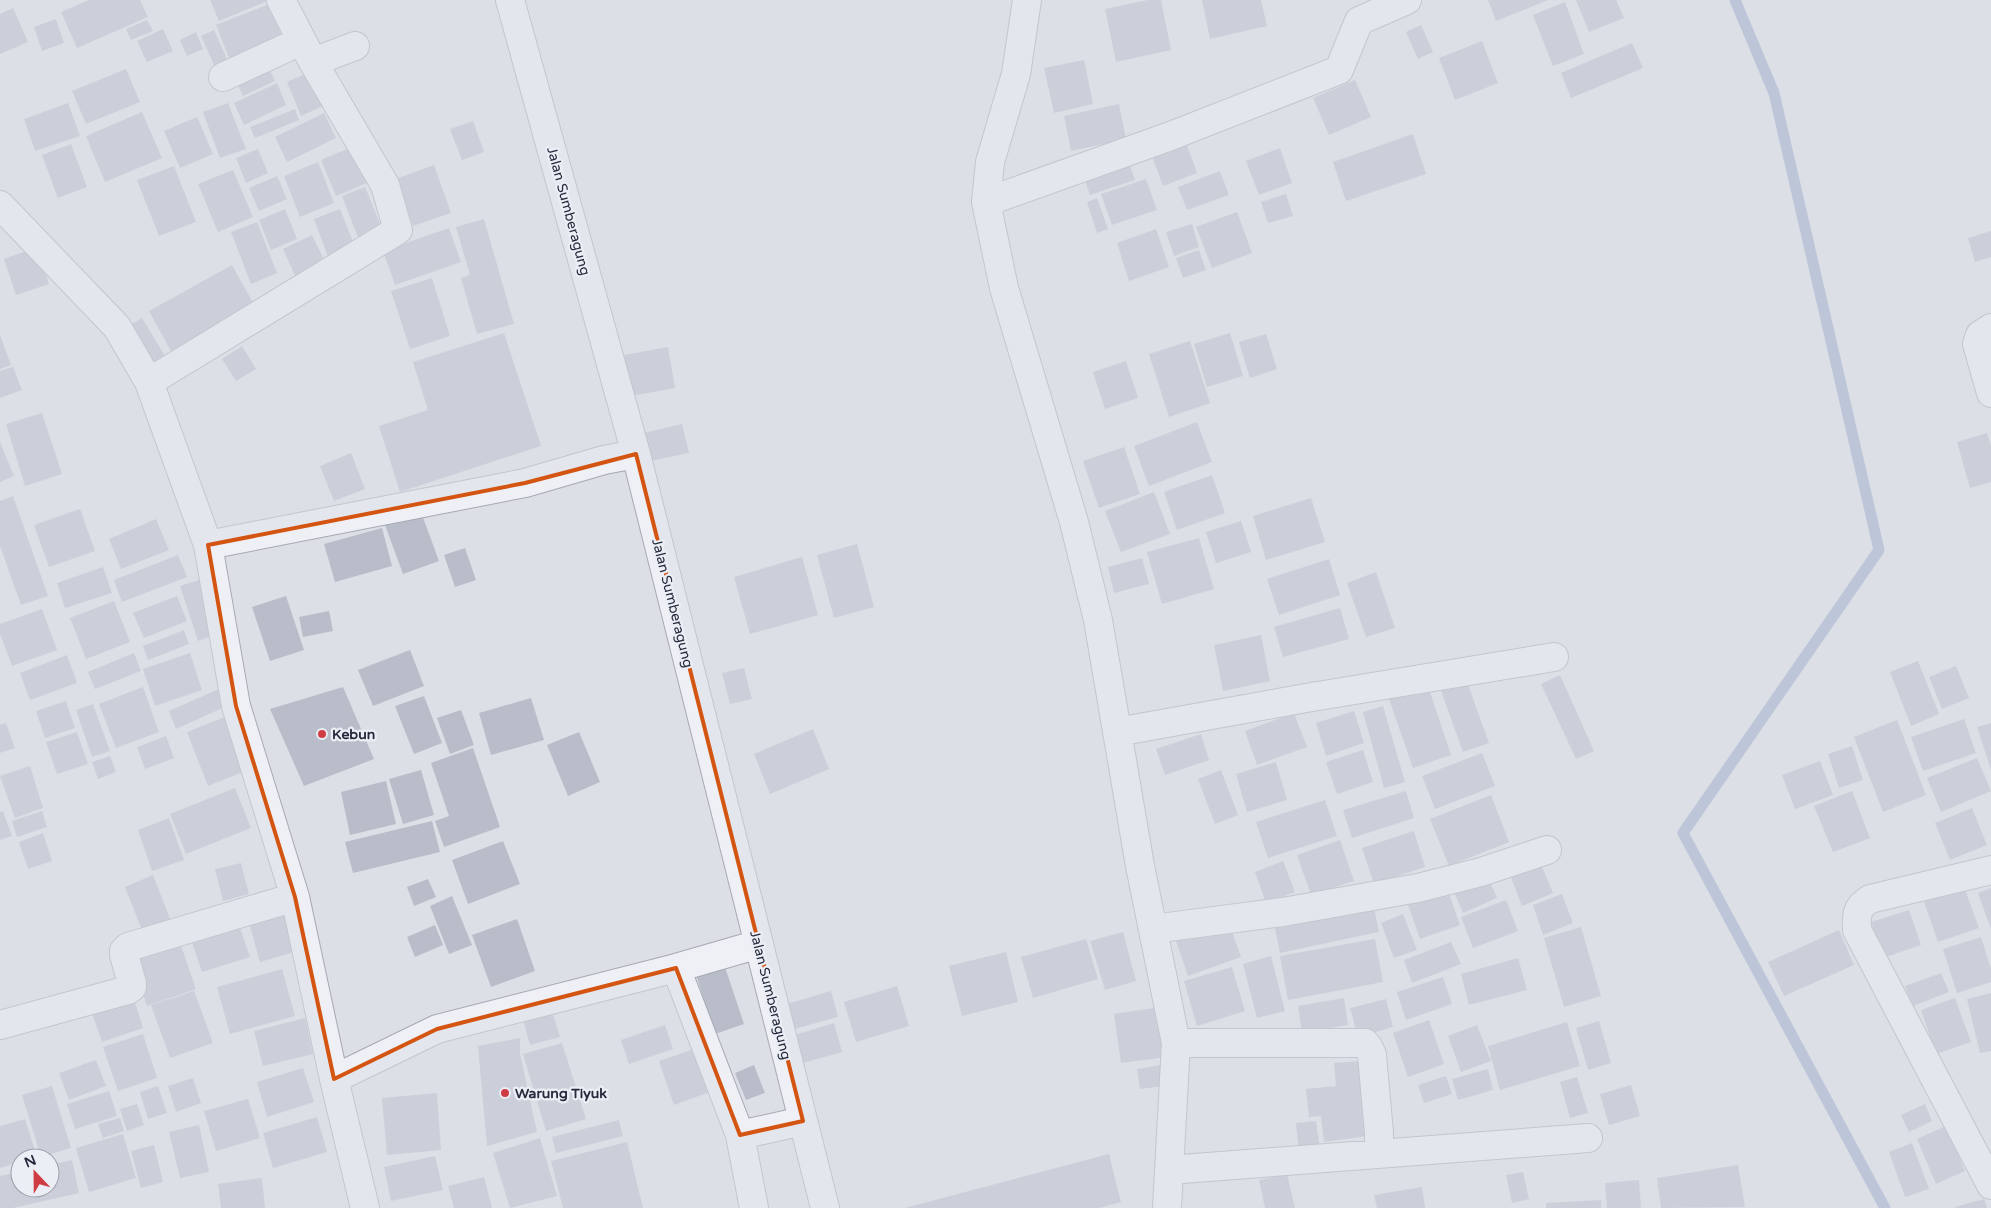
<svg xmlns="http://www.w3.org/2000/svg" width="1991" height="1208" font-family="'Varela Round',sans-serif">
	<style>
		.lines { fill: none; stroke-linecap: round; stroke-linejoin: round }
		.stream { stroke: #95a9c8; stroke-width: 11 }
		.building { fill: #b9bdc9 }
		.minor-casing { stroke: #a5a9b3; stroke-width: 30 }
		.tertiary-casing { stroke: #a5a9b3; stroke-width: 30 }
		.minor { stroke: #eef0f5; stroke-width: 28 }
		.tertiary { stroke: #eef0f5; stroke-width: 28 }
		.marked { fill: none; stroke: #d45411; stroke-width: 4; stroke-linejoin: round }
		.poi-dot { fill: #d03c44; stroke: #ebeef4; stroke-width: 2 }
		.labels { text-anchor: middle; stroke-width: 4.5; stroke-linejoin: round; paint-order: stroke }
		.street-label { font-size: 14px; fill: #252b3d; stroke: #ebeef4 }
		.poi-label { font-size: 14px; font-weight: bold; fill: #252b3d; stroke: #ebeef4; text-anchor: start }
	</style>
	<rect width="100%" height="100%" fill="#dcdfe6"/>
	<g class="lines">
		<path class="stream" d="M1735,0L1774,93L1879,550L1683,833L1885,1208"/>
	</g>
	<path class="building" d="M89,0H140L148,17L77,48L61,12Z
		M210,0H270L219,21Z
		M1148,0H1161L1171,50L1116,62L1105,9Z
		M1202,0H1261L1267,26L1210,39Z
		M1488,0H1548L1496,21Z
		M1576,0H1616L1624,18L1589,32Z
		M1565,2L1584,54L1553,66L1533,15Z
		M269,4L285,44L232,65L216,25Z
		M13,8L28,42L0,54V14Z
		M56,19L64,43L42,51L34,27Z
		M147,20L153,31L131,40L126,29Z
		M1421,25L1433,52L1418,59L1406,32Z
		M163,29L173,51L147,62L137,41Z
		M214,30L232,70L219,76L201,36Z
		M196,32L203,49L187,56L180,40Z
		M1482,41L1498,83L1455,100L1439,58Z
		M1632,43L1643,68L1571,98L1561,73Z
		M1084,60L1093,104L1054,113L1044,68Z
		M269,68L275,81L243,96L237,83Z
		M126,69L140,102L86,124L72,91Z
		M310,72L325,105L301,116L287,82Z
		M1355,80L1371,117L1329,135L1313,98Z
		M277,83L286,105L244,125L234,103Z
		M68,103L80,136L35,151L24,119Z
		M228,103L246,149L220,158L203,112Z
		M1119,104L1126,139L1071,151L1064,116Z
		M295,109L299,120L255,138L250,127Z
		M142,112L162,158L105,182L86,136Z
		M324,113L336,138L287,162L275,137Z
		M197,117L213,154L180,168L164,131Z
		M473,121L484,152L462,160L450,129Z
		M1413,134L1426,174L1346,201L1333,162Z
		M1186,143L1197,173L1163,186L1152,156Z
		M71,144L87,187L58,198L42,155Z
		M354,146L369,182L336,196L321,160Z
		M1280,148L1292,183L1259,195L1246,161Z
		M258,149L268,173L246,183L236,158Z
		M1127,157L1135,180L1090,195L1082,172Z
		M318,162L334,203L300,217L284,176Z
		M434,165L451,213L413,226L396,179Z
		M174,166L196,222L159,236L137,180Z
		M233,170L253,217L218,232L198,184Z
		M1220,171L1229,195L1187,210L1178,187Z
		M277,176L287,199L259,211L249,188Z
		M1146,179L1157,210L1112,225L1101,194Z
		M365,187L383,231L359,240L342,196Z
		M1286,194L1293,216L1268,223L1261,202Z
		M1097,198L1108,229L1097,233L1087,202Z
		M285,209L297,239L271,250L259,220Z
		M340,209L357,252L330,262L314,219Z
		M1237,212L1252,253L1212,268L1196,227Z
		M484,219L514,324L477,334L461,278L470,275L456,227Z
		M257,222L277,273L251,284L231,232Z
		M1192,224L1199,247L1174,256L1166,232Z
		M449,228L461,262L395,285L383,251Z
		M1156,229L1169,267L1129,281L1117,243Z
		M1991,231V257L1975,262L1968,238Z
		M312,235L327,266L297,280L283,249Z
		M37,247L49,284L16,295L4,259Z
		M1199,250L1206,270L1183,278L1176,258Z
		M232,265L256,308L173,355L149,311Z
		M432,278L450,336L410,349L391,291Z
		M142,318L168,361L153,370L128,326Z
		M504,333L541,446L400,492L379,426L428,410L413,362Z
		M1230,333L1243,376L1207,387L1194,344Z
		M1266,334L1277,369L1250,378L1239,342Z
		M0,335L11,365L0,369Z
		M1190,341L1210,403L1169,417L1149,354Z
		M242,346L256,369L236,381L222,359Z
		M668,347L675,388L631,396L624,355Z
		M1126,361L1138,398L1105,409L1093,372Z
		M13,367L22,390L0,398V371Z
		M42,413L62,474L25,486L6,424Z
		M1197,422L1212,462L1149,486L1134,446Z
		M682,424L689,453L650,461L644,433Z
		M1987,433L1991,446V482L1970,488L1957,442Z
		M0,442L14,476L0,482Z
		M1124,447L1140,494L1099,508L1083,461Z
		M351,453L365,489L334,501L320,466Z
		M1212,475L1225,513L1177,530L1164,492Z
		M1154,492L1170,534L1121,552L1105,511Z
		M13,496L48,596L21,605L0,546V501Z
		M1311,498L1325,542L1266,560L1253,516Z
		M80,509L95,551L49,567L34,525Z
		M421,512L439,561L403,574L385,525Z
		M156,519L169,550L121,569L109,539Z
		M1241,521L1251,552L1216,563L1206,532Z
		M382,528L392,566L335,582L324,544Z
		M1199,538L1214,589L1162,604L1147,552Z
		M857,544L874,607L834,618L817,555Z
		M465,548L476,580L455,587L444,555Z
		M178,555L187,577L122,602L114,580Z
		M802,557L818,615L750,634L734,577Z
		M1142,558L1149,584L1114,593L1108,567Z
		M1329,559L1340,595L1279,615L1267,579Z
		M103,567L112,593L65,608L57,583Z
		M1376,572L1395,628L1366,637L1347,583Z
		M199,580L217,634L198,641L180,586Z
		M177,596L187,621L144,638L133,613Z
		M286,596L304,650L270,661L252,607Z
		M114,601L130,642L86,659L70,618Z
		M1340,608L1349,639L1283,657L1274,627Z
		M42,609L57,650L12,666L0,634V624Z
		M329,611L333,631L303,637L299,617Z
		M184,630L189,644L148,660L143,646Z
		M1261,635L1270,681L1223,691L1214,645Z
		M410,650L424,686L373,706L358,670Z
		M134,653L141,671L95,689L88,672Z
		M190,653L202,690L155,706L143,669Z
		M67,655L77,683L30,700L20,673Z
		M1918,661L1939,714L1911,726L1890,672Z
		M1956,666L1969,698L1942,709L1929,677Z
		M744,668L752,699L730,704L722,673Z
		M1560,675L1594,751L1576,759L1541,684Z
		M1466,679L1489,743L1463,752L1440,688Z
		M1428,686L1451,755L1413,768L1389,699Z
		M143,687L159,732L116,748L99,704Z
		M343,687L374,759L304,786L270,709Z
		M221,688L229,705L176,729L169,711Z
		M424,696L442,743L414,754L395,706Z
		M531,698L544,740L491,755L479,713Z
		M66,701L75,728L45,738L36,711Z
		M93,704L110,751L92,757L76,710Z
		M1383,706L1405,782L1384,788L1363,712Z
		M461,710L474,745L450,754L437,718Z
		M1354,711L1364,743L1326,756L1316,723Z
		M1294,713L1307,747L1257,765L1245,731Z
		M227,716L248,770L208,786L187,732Z
		M1964,719L1976,753L1923,771L1911,737Z
		M1897,720L1926,795L1883,812L1854,737Z
		M6,723L15,748L0,753V725Z
		M1991,723V770L1977,727Z
		M813,729L829,769L770,794L754,754Z
		M77,732L88,764L57,774L46,742Z
		M579,732L600,782L568,796L547,745Z
		M1201,734L1209,760L1165,775L1156,749Z
		M166,736L174,758L145,769L137,747Z
		M1852,746L1863,780L1839,788L1828,754Z
		M473,748L500,827L444,847L435,821L449,816L431,763Z
		M1363,750L1373,782L1337,794L1326,762Z
		M1482,753L1495,786L1435,809L1422,776Z
		M110,756L116,772L98,779L92,762Z
		M1977,758L1991,791L1941,812L1927,778Z
		M1820,761L1833,795L1795,809L1782,775Z
		M1276,762L1287,800L1247,812L1236,774Z
		M30,766L43,808L15,818L0,776Z
		M421,770L434,815L403,824L389,779Z
		M1221,770L1238,815L1215,824L1198,779Z
		M386,781L396,824L350,835L341,792Z
		M235,788L251,828L186,854L170,814Z
		M1406,791L1414,818L1352,838L1343,810Z
		M1852,791L1870,838L1833,852L1814,806Z
		M1491,795L1509,842L1449,866L1430,819Z
		M1325,800L1337,836L1268,858L1256,822Z
		M1972,808L1987,845L1950,860L1935,823Z
		M3,811L12,836L0,840V812Z
		M42,811L47,827L17,837L12,821Z
		M169,818L184,860L152,871L138,830Z
		M432,821L440,852L353,873L345,842Z
		M1414,831L1425,867L1374,884L1362,848Z
		M43,833L52,861L28,869L19,842Z
		M1340,840L1354,881L1311,895L1297,855Z
		M503,841L520,884L468,904L452,860Z
		M1537,855L1553,893L1522,906L1507,867Z
		M1283,861L1295,892L1266,903L1255,872Z
		M241,863L249,894L223,901L215,869Z
		M1486,872L1497,898L1463,913L1452,887Z
		M153,875L170,919L142,930L125,887Z
		M428,879L436,897L414,906L407,887Z
		M1964,887L1979,928L1938,942L1924,902Z
		M1447,888L1460,925L1420,939L1407,902Z
		M1991,888V929L1978,893Z
		M1562,894L1573,923L1543,935L1533,905Z
		M452,896L472,945L449,954L430,906Z
		M1372,898L1379,932L1280,953L1273,919Z
		M1506,900L1518,931L1473,948L1461,917Z
		M284,904L298,951L260,962L247,916Z
		M1909,910L1921,945L1883,958L1871,922Z
		M1403,914L1417,950L1394,958L1381,923Z
		M236,915L250,957L202,972L188,931Z
		M517,919L535,971L491,987L472,935Z
		M1229,923L1241,957L1188,976L1176,941Z
		M435,925L443,945L415,957L407,937Z
		M1581,927L1601,996L1564,1007L1544,938Z
		M1839,930L1854,965L1784,996L1768,962Z
		M1123,932L1136,981L1105,990L1090,941Z
		M177,934L196,989L147,1006L129,951Z
		M1981,937L1991,969V982L1957,993L1943,949Z
		M1086,939L1098,979L1033,998L1021,957Z
		M1375,939L1383,982L1288,1000L1280,956Z
		M1451,942L1461,964L1412,983L1404,960Z
		M1006,952L1018,1002L962,1016L949,966Z
		M1271,956L1285,1011L1257,1018L1243,964Z
		M1518,958L1527,990L1469,1005L1461,974Z
		M725,967L744,1024L715,1034L696,975Z
		M1232,967L1245,1011L1197,1026L1184,981Z
		M282,969L295,1016L230,1034L217,987Z
		M1941,973L1949,992L1913,1006L1905,986Z
		M1443,977L1452,1004L1406,1020L1397,992Z
		M897,986L909,1026L856,1042L844,1002Z
		M194,991L213,1043L170,1058L151,1005Z
		M831,991L838,1017L794,1029L787,1004Z
		M1991,993V1051L1980,1053L1967,999Z
		M1344,998L1348,1025L1302,1033L1298,1006Z
		M1955,998L1971,1042L1936,1054L1921,1010Z
		M134,999L143,1028L102,1042L92,1013Z
		M1386,999L1393,1027L1358,1037L1350,1008Z
		M1160,1007L1167,1057L1121,1063L1114,1014Z
		M552,1011L560,1037L530,1045L523,1019Z
		M305,1018L313,1054L263,1066L254,1031Z
		M1429,1020L1444,1064L1408,1077L1393,1033Z
		M1599,1021L1611,1063L1588,1070L1576,1028Z
		M1567,1022L1580,1066L1500,1090L1488,1046Z
		M834,1023L842,1052L803,1063L795,1035Z
		M665,1025L673,1049L629,1064L621,1040Z
		M1477,1025L1491,1061L1461,1072L1448,1036Z
		M143,1034L157,1078L118,1091L103,1047Z
		M520,1038V1054L537,1132L487,1146L478,1046Z
		M562,1043L586,1119L546,1131L523,1054Z
		M694,1049L710,1092L674,1105L659,1061Z
		M96,1060L106,1086L69,1100L59,1073Z
		M1359,1061L1367,1136L1324,1142L1321,1116L1309,1117L1306,1089L1336,1086L1334,1063Z
		M754,1065L765,1093L746,1100L735,1073Z
		M1160,1065L1164,1086L1140,1089L1137,1069Z
		M303,1068L314,1102L267,1117L257,1082Z
		M1488,1069L1493,1090L1458,1100L1452,1079Z
		M1446,1076L1452,1094L1424,1103L1418,1085Z
		M1577,1077L1588,1113L1570,1118L1560,1082Z
		M193,1078L201,1103L176,1112L168,1086Z
		M1631,1085L1640,1116L1609,1125L1600,1094Z
		M52,1086L71,1148L41,1157L22,1095Z
		M158,1086L167,1113L148,1119L140,1092Z
		M109,1091L117,1116L75,1129L67,1104Z
		M437,1093L441,1150L387,1155L382,1098Z
		M248,1099L260,1138L216,1151L204,1111Z
		M137,1104L144,1125L127,1131L120,1109Z
		M1925,1104L1932,1121L1909,1132L1901,1115Z
		M317,1117L327,1152L273,1168L263,1133Z
		M120,1118L124,1131L103,1138L98,1124Z
		M25,1119L37,1157L20,1158V1162L0,1168V1126Z
		M619,1120L623,1136L556,1153L552,1137Z
		M1316,1121L1320,1150L1299,1152L1296,1123Z
		M199,1125L209,1172L180,1178L169,1132Z
		M1946,1126L1965,1171L1936,1184L1917,1139Z
		M123,1134L136,1178L89,1192L76,1148Z
		M540,1138L557,1196L510,1208L493,1153Z
		M627,1142L643,1208H563L551,1161Z
		M1912,1143L1929,1189L1905,1197L1889,1152Z
		M154,1145L163,1182L141,1188L131,1151Z
		M1109,1154L1121,1202L1099,1208H905Z
		M435,1156L443,1190L391,1201L384,1167Z
		M72,1160L79,1193L13,1208H0V1176L20,1172V1188H50V1165Z
		M1738,1165L1745,1207L1661,1208L1657,1178Z
		M1523,1172L1529,1199L1512,1203L1506,1175Z
		M1287,1174L1295,1208H1265L1259,1180Z
		M484,1177L492,1208H454L448,1186Z
		M262,1178L265,1208H221L218,1184Z
		M1639,1180L1641,1208H1607L1605,1183Z
		M1422,1187L1425,1208H1377L1374,1195Z
		M1984,1199L1987,1208H1955V1207Z
		M1601,1200V1208H1546V1203Z"/>
	<g class="lines">
		<defs>
			<path id="minor" d="M1027,0L1016,74L990,162L986,202L1004,288L1074,522L1098,620L1140,866L1176,1043L1167,1208
				M313,62L355,46
				M223,77L301,41
				M986,202L1168,137L1339,70L1359,21L1407,0
				M0,205L117,327L149,382L208,545L236,706L295,897L334,1079L365,1208
				M1991,328L1980,335L1977,344L1991,393
				M149,382L398,230L385,185L313,62L281,0
				M208,545L525,483L604,460L636,454
				M1117,732L1306,698L1554,657
				M1991,870L1870,899C1857,907 1856,914 1857,930L1991,1185
				M1153,929L1283,912L1418,888L1481,872L1547,850
				M676,968L740,1135L754,1208
				M0,1025L128,990L132,987V983L124,955V951L128,947L295,897
				M1176,1043H1365L1369,1048L1372,1055L1379,1133V1154
				M334,1079L437,1029L676,968L759,944
				M740,1135L803,1121
				M1169,1170L1588,1138"/>
			<path id="tertiary" d="M510,0L636,454L825,1208"/>
		</defs>
		<use href="#minor" class="minor-casing"/>
		<use href="#tertiary" class="tertiary-casing"/>
		<use href="#minor" class="minor"/>
		<use href="#tertiary" class="tertiary"/>
	</g>
	<path d="M0 0H1991V1208H0ZM636,454L803,1121L740,1135L676,968L437,1029L334,1079L295,897L236,706L208,545L525,483Z" fill="#dcdfe6" fill-opacity=".55" fill-rule="evenodd"/>
	<path class="marked" d="M636,454L803,1121L740,1135L676,968L437,1029L334,1079L295,897L236,706L208,545L525,483Z"/>
	<g class="poi-dot">
		<circle cx="322" cy="734" r="5"/>
		<circle cx="505" cy="1093" r="5"/>
	</g>
	<g class="labels">
		<g class="street-label">
			<text transform="translate(569 211) rotate(75)" y="5">Jalan Sumberagung</text>
			<text transform="translate(673 603) rotate(76)" y="5">Jalan Sumberagung</text>
			<text transform="translate(771 995) rotate(76)" y="5">Jalan Sumberagung</text>
		</g>
		<g class="poi-label">
			<text x="332" y="739">Kebun</text>
			<text x="515" y="1098">Warung Tiyuk</text>
		</g>
	</g>
	<g transform="translate(35 1173) rotate(338)"><circle r="24" fill="#ebeef4" stroke="#9ca0ab"/>
	<path d="M0-4L9 19L0 12L-9 19Z" fill="#d03c44"/>
	<text y="-8" font-size="14" font-weight="bold" text-anchor="middle" fill="#252b3d">N</text>
	</g>
</svg>
